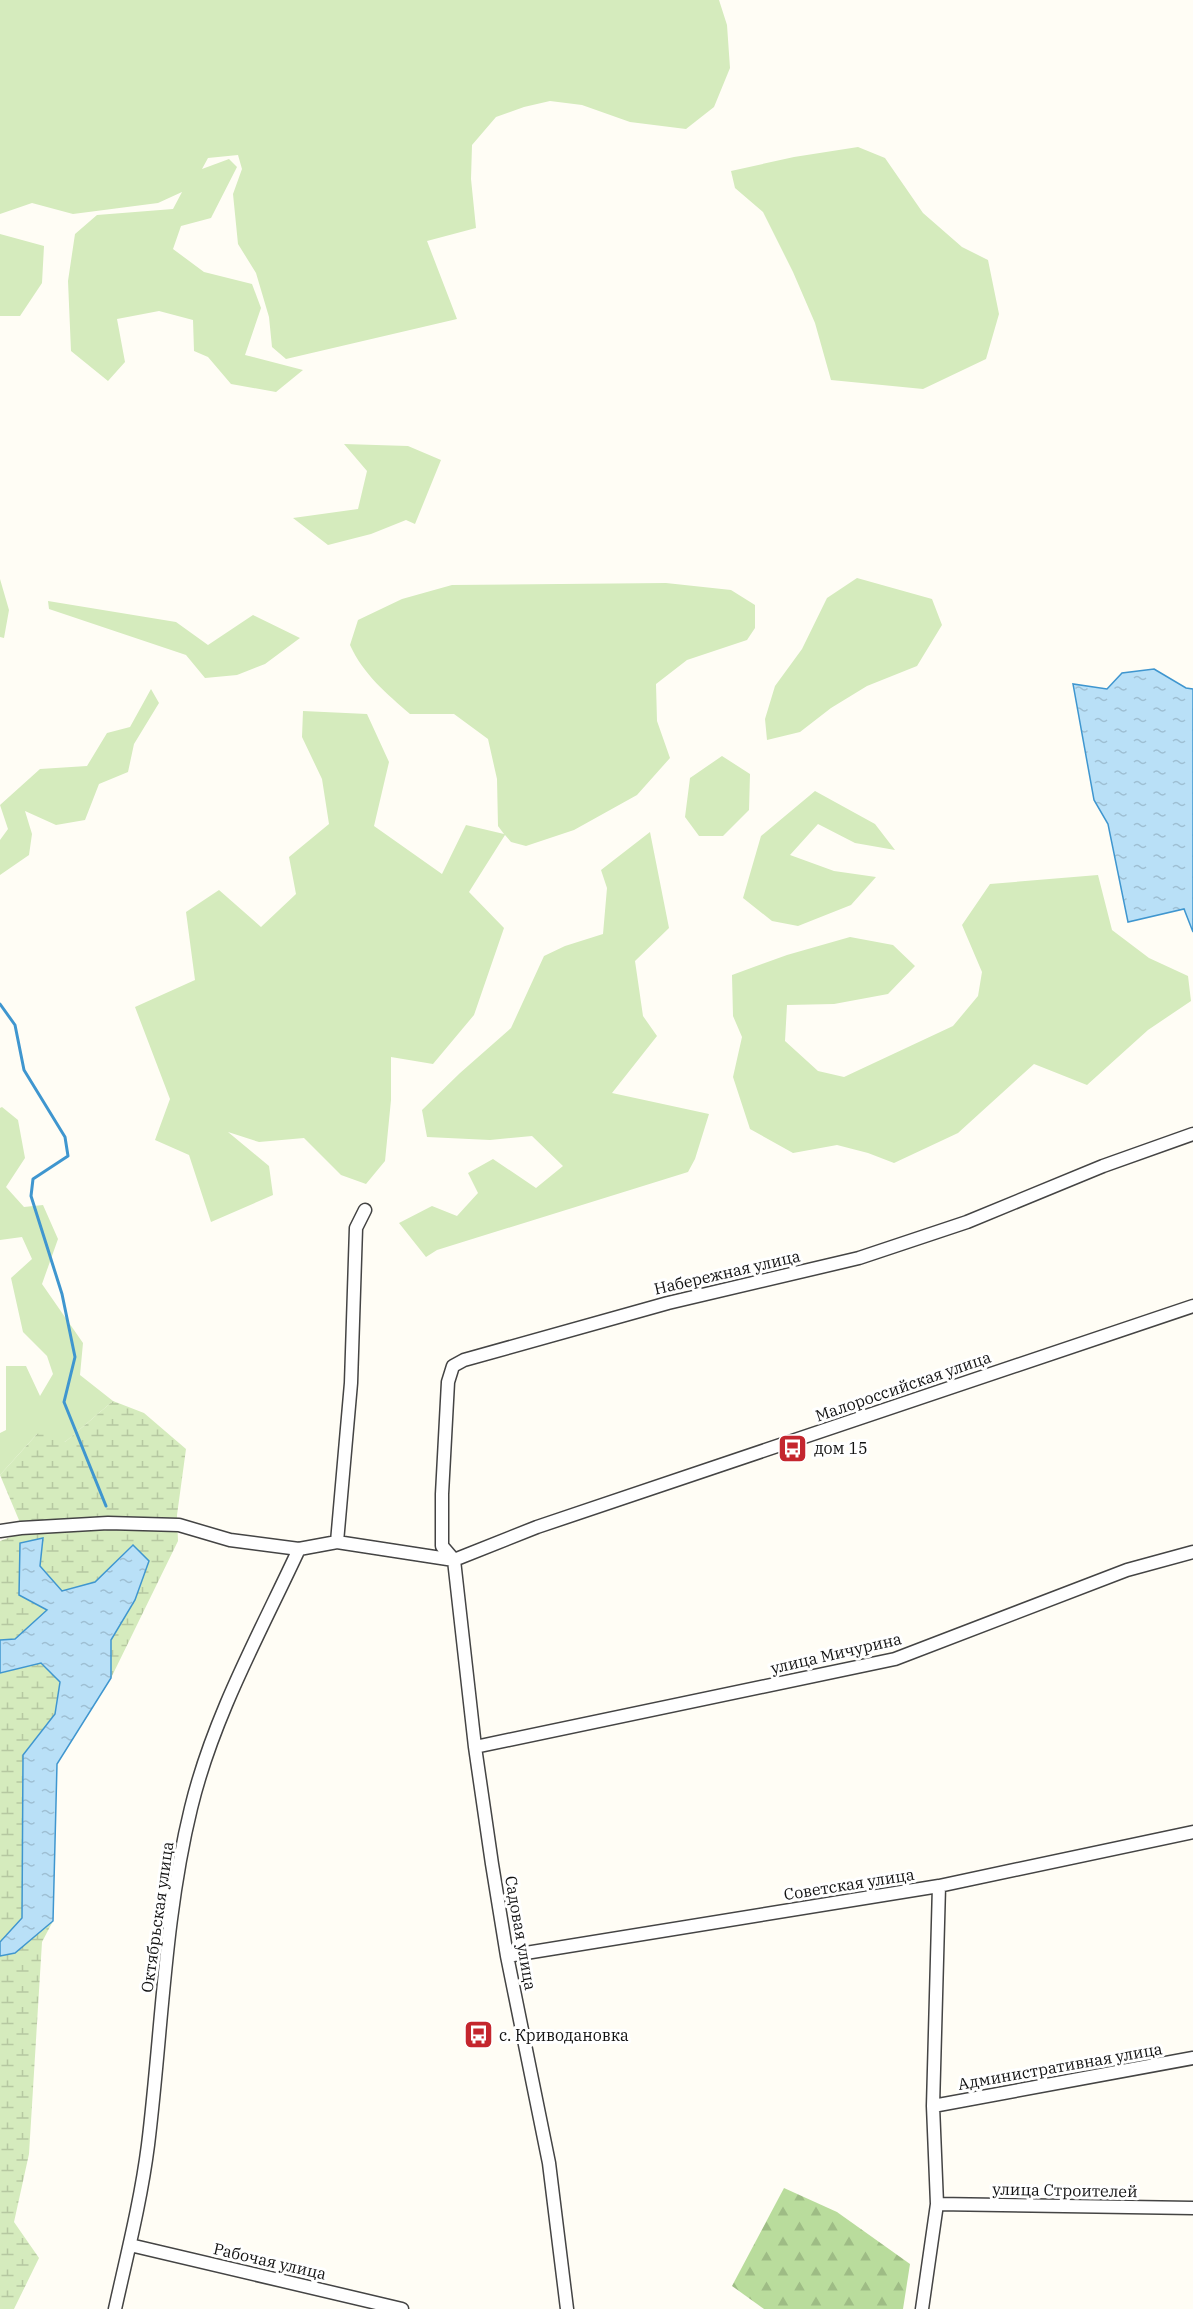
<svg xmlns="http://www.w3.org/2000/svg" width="1193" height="2309" font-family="'IBM Plex Serif',serif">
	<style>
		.grass { fill: #d5ebbd }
		.forest { fill: url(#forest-firs) }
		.wetland { fill: url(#wetland-marsh) }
		.water { fill: url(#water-ripples); stroke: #3f96cf; stroke-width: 1.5 }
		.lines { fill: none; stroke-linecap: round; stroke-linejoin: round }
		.stream { stroke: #3f96cf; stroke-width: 3 }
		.minor-casing { stroke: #444; stroke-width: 15 }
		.minor { stroke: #fff; stroke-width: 12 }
		.labels { text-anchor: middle; stroke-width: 6; stroke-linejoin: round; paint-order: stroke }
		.street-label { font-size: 16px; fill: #111; stroke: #fff }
		.poi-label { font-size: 16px; fill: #111; stroke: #fff; text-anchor: start }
	</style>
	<defs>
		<pattern id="forest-firs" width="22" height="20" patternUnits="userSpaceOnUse" patternTransform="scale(1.5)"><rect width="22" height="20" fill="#b9dc9c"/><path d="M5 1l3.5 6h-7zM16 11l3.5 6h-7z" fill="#9ebc85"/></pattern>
		<pattern id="wetland-marsh" width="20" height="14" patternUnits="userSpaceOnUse" patternTransform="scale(1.5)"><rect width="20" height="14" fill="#d5ebbd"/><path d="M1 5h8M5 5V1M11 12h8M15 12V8" fill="none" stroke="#b6c8a1"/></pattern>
		<pattern id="water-ripples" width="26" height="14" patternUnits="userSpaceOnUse" patternTransform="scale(1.5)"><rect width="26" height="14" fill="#b9e0f7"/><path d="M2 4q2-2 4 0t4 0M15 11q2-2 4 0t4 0" fill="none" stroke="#9ebfd3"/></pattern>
	</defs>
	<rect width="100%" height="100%" fill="#fffdf5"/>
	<path class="grass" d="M0,0H719L727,25L730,68L714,107L686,129L630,122L582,105L550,101L524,107L496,117L472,145L471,179L476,228L427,241L457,319L286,359L272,347L269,317L256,273L238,244L233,194L242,169L238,155L208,158L202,169L229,159L237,167L211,218L181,226L173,249L204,272L252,284L261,308L245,355L303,370L276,392L231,384L208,357L194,351L193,320L159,311L117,319L125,362L108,381L71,351L68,281L75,234L97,215L173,209L182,192L158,203L73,214L32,203L0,214Z
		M858,147L885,158L923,213L962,247L988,260L999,314L986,359L923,389L831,380L815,323L793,272L763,212L735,188L731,171L794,157Z
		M0,234L44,246L42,283L20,316H0Z
		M344,444L408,446L441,460L415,524L406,520L371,534L328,545L293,518L358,509L367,471Z
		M857,578L932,599L942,625L917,666L867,686L831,708L800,732L767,740L765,719L775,686L802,649L827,598Z
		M0,579L9,610L4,638L0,637Z
		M666,583L731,590L755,605V628L747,640L687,660L656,684L657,721L670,758L637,795L574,830L526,846L511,842L505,835L469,892L504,928L474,1015L433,1064L391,1057V1100L385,1161L366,1184L341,1175L304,1138L259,1142L228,1132L269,1166L273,1195L211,1222L189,1155L155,1140L170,1099L135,1007L195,980L186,912L219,890L261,927L296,894L289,857L329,824L322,779L302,737L303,711L367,714L389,762L374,826L442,874L466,825L504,834L498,826L497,779L488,739L454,714H410C387,694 363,674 350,645L358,620L402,599L452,585Z
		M48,601L176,622L208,645L253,615L300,638L265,664L237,675L205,678L186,655L49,609Z
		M151,689L159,703L134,744L128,772L99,784L85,820L56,825L25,811L32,834L29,855L0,875V840L8,829L0,805L40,769L87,766L107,733L130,727Z
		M722,756L750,774L749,810L723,836H699L685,817L690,778Z
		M815,791L875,824L895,850L855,843L818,824L790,855L834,871L876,877L851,905L798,926L772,921L743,898L761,836Z
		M650,832L669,928L635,961L643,1016L657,1036L612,1093L709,1114L695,1159L688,1172L437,1250L426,1257L399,1223L432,1206L457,1216L478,1193L468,1173L493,1159L536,1188L563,1166L532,1136L490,1140L427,1137L422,1110L460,1073L511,1028L544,956L565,946L603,934L607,888L601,870Z
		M1098,875L1112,930L1149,958L1188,976L1191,1001L1148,1030L1087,1085L1034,1064L958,1133L894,1163L868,1153L837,1145L793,1153L750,1129L733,1077L742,1037L733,1016L732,975L787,955L850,937L893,945L915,966L888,994L834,1004L787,1005L785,1041L818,1071L844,1077L953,1026L978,996L982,972L962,925L990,884Z
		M2,1107L18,1120L25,1158L6,1187L24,1207L43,1205L58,1239L42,1284L83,1343L80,1375L113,1401L65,1442L37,1434L0,1475V1433L6,1430V1366H26L40,1396L53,1374L47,1356L23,1332L11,1278L32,1259L22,1237L0,1240V1108Z"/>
	<path class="forest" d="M784,2188L837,2212L910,2264L903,2309H764L732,2286Z"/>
	<path class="wetland" d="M113,1401L144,1413L186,1449L177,1515L178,1541L111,1678V1640L135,1600L132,1545L95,1582L62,1591L21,1543L48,1610L15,1639L0,1640V1541L24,1532L0,1475L37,1434L50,1428L65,1442Z
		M41,1663L60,1681L55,1714L23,1755L22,1918L0,1942V1673Z
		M53,1921L42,1942L29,2154L14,2222L39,2258L14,2309H0V1956L15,1953Z"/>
	<path class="water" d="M1154,669L1186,688L1193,689V932L1184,909L1128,922L1108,824L1094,800L1073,684L1107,689L1122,673Z
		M43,1538L40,1566L62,1591L95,1582L133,1545L149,1561L135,1600L111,1640V1678L57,1764L53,1921L15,1953L0,1956V1942L22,1918L23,1755L55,1714L60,1682L41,1663L0,1673V1640L15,1639L47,1610L19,1595L20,1543Z"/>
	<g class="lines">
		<path class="stream" d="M0,1004L15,1025L24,1070L65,1137L68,1156L33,1179L31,1196L62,1294L75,1357L64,1402L106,1506"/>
		<defs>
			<path id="minor" d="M0,1531L21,1528L108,1523L179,1525L230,1540L299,1549L337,1542L454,1560
				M337,1542L351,1383L356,1228L365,1210
				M454,1560L442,1546V1494L448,1382L453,1366L464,1360L668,1303L859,1258L967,1222L1103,1166L1193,1134
				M454,1560L537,1527L1193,1306
				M454,1560L475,1747L492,1864L507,1956L549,2163L567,2309
				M475,1747L895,1659L1127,1570L1193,1552
				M507,1956L939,1886L1193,1832
				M933,2106L1193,2058
				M937,2204L1193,2208
				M130,2245L402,2309
				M115,2309C127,2255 141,2200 148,2145C162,2032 164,1918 191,1808C213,1717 260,1633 299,1549
				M922,2309L937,2204L933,2106L939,1886"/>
		</defs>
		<use href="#minor" class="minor-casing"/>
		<use href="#minor" class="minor"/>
	</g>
	<defs>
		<symbol id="bus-square" viewBox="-11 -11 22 22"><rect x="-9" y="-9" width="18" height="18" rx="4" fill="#c4262e" stroke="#fff"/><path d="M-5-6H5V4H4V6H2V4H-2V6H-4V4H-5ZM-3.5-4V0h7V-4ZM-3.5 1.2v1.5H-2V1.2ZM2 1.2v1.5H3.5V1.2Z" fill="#fff"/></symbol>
	</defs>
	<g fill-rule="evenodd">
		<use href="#bus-square" x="776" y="1432" width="33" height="33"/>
		<use href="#bus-square" x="462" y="2018" width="33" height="33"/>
	</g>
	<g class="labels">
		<g class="street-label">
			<text transform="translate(727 1272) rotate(-13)" y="6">Набережная улица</text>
			<text transform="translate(903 1386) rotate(-19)" y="6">Малороссийская улица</text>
			<text transform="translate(836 1653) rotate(-13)" y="6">улица Мичурина</text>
			<text transform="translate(849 1884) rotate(-9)" y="6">Советская улица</text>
			<text transform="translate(157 1917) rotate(-82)" y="6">Октябрьская улица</text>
			<text transform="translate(521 1933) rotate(80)" y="6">Садовая улица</text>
			<text transform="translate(1060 2066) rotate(-10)" y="6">Административная улица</text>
			<text transform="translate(1065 2190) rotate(1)" y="6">улица Строителей</text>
			<text transform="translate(270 2261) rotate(13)" y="6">Рабочая улица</text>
		</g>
		<g class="poi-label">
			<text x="814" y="1454">дом 15</text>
			<text x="499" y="2041">с. Криводановка</text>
		</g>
	</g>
</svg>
